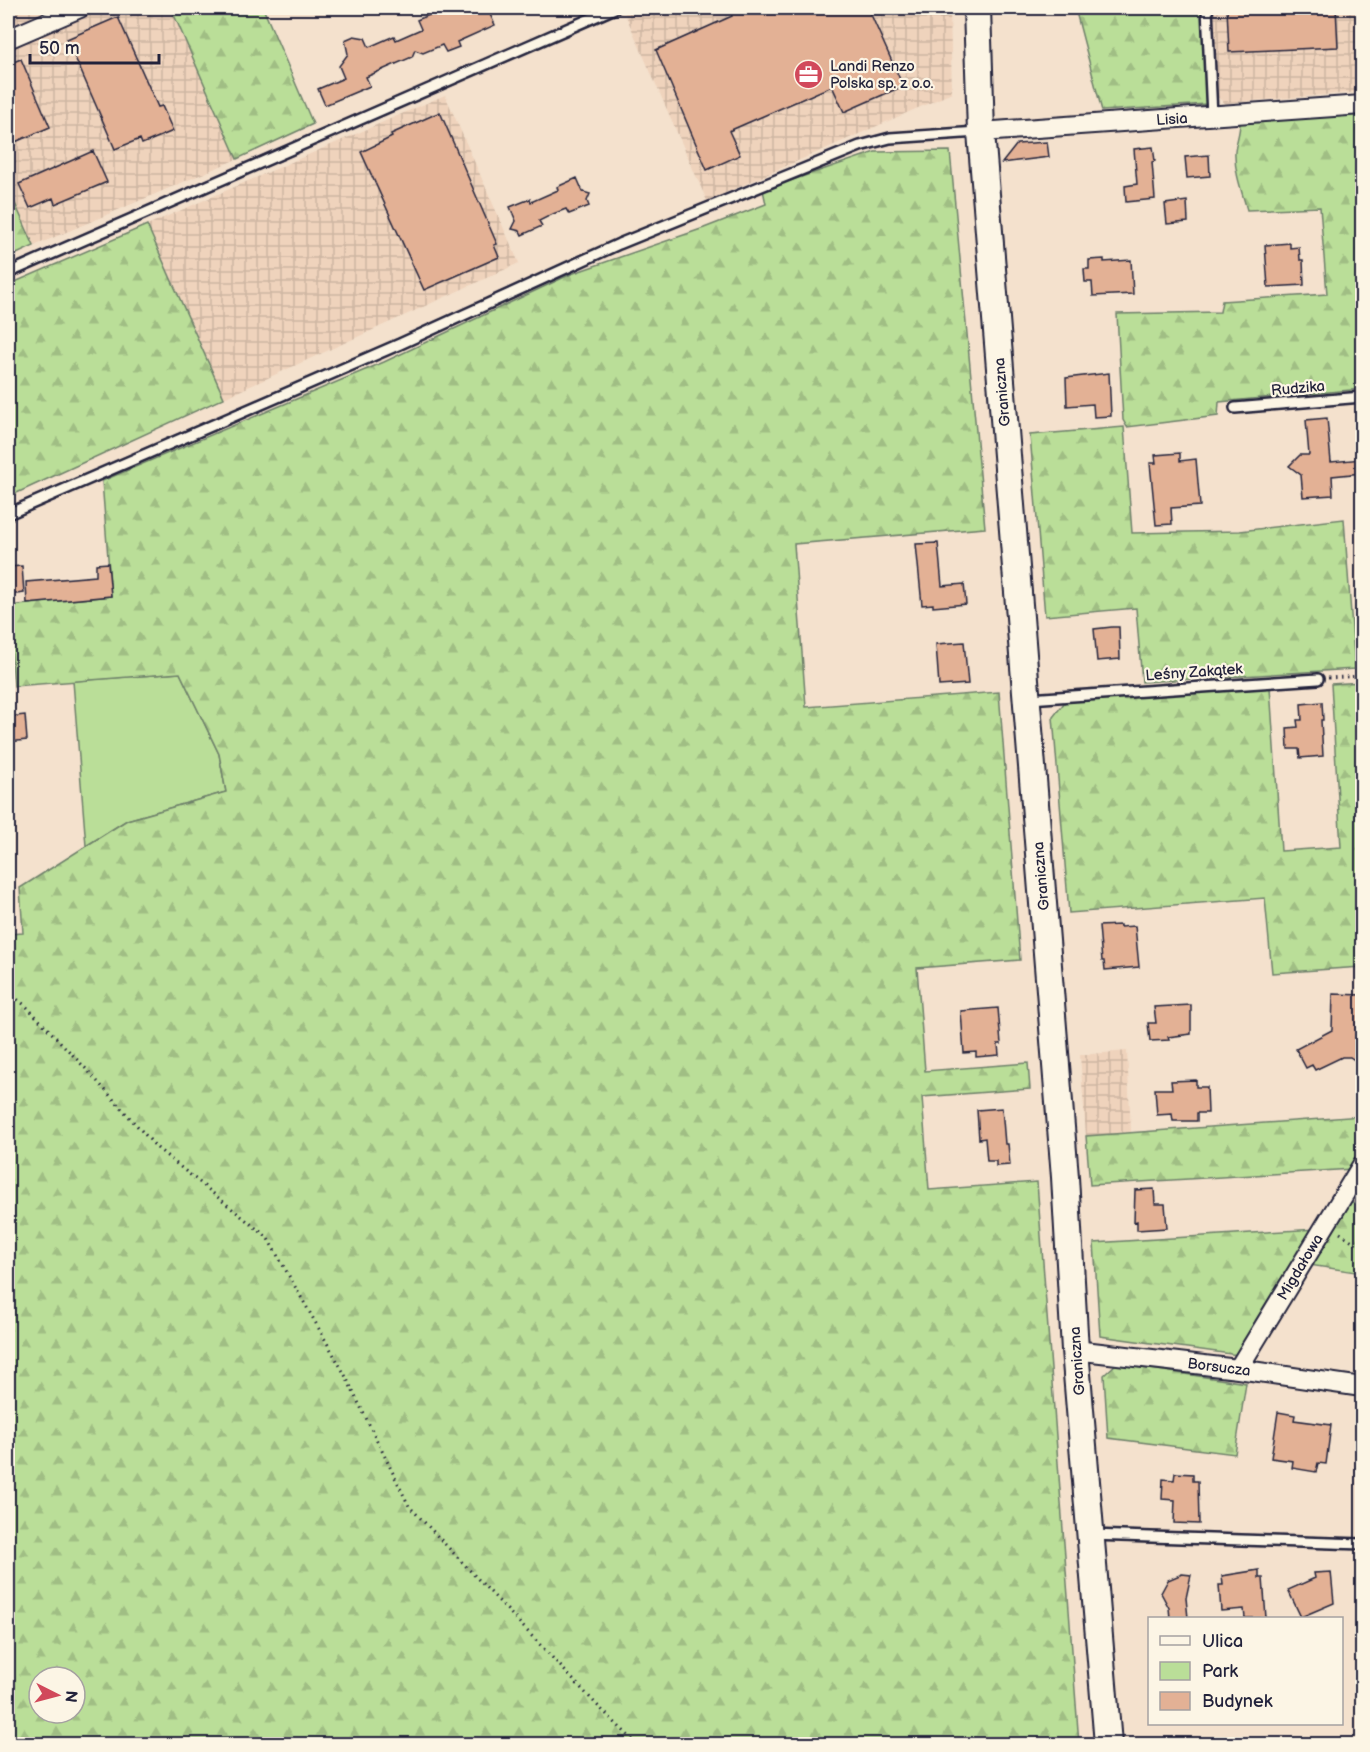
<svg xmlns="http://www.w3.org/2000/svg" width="1370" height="1752" font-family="'Balsamiq Sans',sans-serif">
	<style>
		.industrial { fill: url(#industrial-grid) }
		.green { fill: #bade98; stroke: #6e806a; stroke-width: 1.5 }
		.forest { fill: url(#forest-firs); stroke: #6e806a; stroke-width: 1.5; fill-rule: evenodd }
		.building { fill: #e3b195; stroke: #22223b; stroke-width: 1.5 }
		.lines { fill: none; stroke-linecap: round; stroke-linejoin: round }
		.lane-casing { stroke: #22223b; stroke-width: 14 }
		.street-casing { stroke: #22223b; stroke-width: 22 }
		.secondary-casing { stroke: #22223b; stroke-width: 30 }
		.path { stroke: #22223b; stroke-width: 3; stroke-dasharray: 1.5 4.5; stroke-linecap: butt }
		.lane { stroke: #fcf5e5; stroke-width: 9 }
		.street { stroke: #fcf5e5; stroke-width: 18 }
		.secondary { stroke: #fcf5e5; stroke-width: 26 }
		.labels { text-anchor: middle; stroke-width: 4.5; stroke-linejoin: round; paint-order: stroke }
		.poi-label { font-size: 15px; fill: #22223b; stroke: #fcf5e5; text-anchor: start }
		.street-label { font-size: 15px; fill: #22223b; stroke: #fcf5e5 }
	</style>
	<defs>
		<pattern id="industrial-grid" width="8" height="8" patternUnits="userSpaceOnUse" patternTransform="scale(1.5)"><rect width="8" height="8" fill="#efd3bc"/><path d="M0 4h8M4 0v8" fill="none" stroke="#cdb5a2"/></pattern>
		<pattern id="forest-firs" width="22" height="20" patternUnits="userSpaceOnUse" patternTransform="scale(1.5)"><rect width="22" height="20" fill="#bade98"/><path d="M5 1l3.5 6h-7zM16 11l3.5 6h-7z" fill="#a0be84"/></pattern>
	</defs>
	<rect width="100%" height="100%" fill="#f4e1cd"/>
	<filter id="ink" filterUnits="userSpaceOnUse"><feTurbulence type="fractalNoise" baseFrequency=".0167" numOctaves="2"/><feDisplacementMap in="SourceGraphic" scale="12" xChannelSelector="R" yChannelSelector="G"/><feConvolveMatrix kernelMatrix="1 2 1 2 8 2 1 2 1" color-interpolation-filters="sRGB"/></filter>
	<g filter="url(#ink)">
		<path class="industrial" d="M8,8H52L8,27Z
			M102,8H171L237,159L34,246L8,188V48Z
			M632,8H950L952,93L707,201L626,16L624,10Z
			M1213,8H1362V92L1225,103L1217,97Z
			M445,95L519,263L224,398L147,225Z
			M1127,1051L1131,1132L1086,1136L1080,1055Z"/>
		<path class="green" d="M180,673L219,754L226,792L127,820L86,846L73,681Z"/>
		<path class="forest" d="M171,8H263L313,124L237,159Z
			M1075,8H1203L1207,104L1102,111Z
			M1362,114V389L1219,402L1218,416L1127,427L1123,420L1117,314L1220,312L1222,301L1327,294L1320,207L1247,210C1242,192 1234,171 1235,152C1236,142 1240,133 1240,123Z
			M950,151L985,528L794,544L806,707L999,692L1020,960L917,968L925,1071L1028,1063L1030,1089L922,1097L929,1190L1037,1182L1079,1744H8V934L23,933L20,888L127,820L226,792L219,754L180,673L14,686L8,606L111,596L102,481L384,362L571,274L704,228L766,204L763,190L875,152ZM39,1677H75V1713H39Z
			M8,188L34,246L8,258Z
			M147,225L224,398L8,497V285Z
			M1124,427L1132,533L1240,531L1344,519L1355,669L1142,682L1136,608L1045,616L1030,435Z
			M1362,682V967L1272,973L1265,898L1069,913L1053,717L1065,702L1270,687L1281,851L1341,847L1331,684Z
			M1362,1116V1154L1353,1169L1090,1185L1086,1136Z
			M1349,1202L1362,1203V1273L1309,1265Z
			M1316,1229L1238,1355L1100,1336L1094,1243Z
			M1116,1364L1246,1383L1235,1454L1108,1438L1104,1375Z"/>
		<path class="building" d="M446,8H487L495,25L457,42L459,47L446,52L442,45L423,53L415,50L412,57L366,77L370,86L325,105L318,89L344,78L339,66L348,54L345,40L354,36L365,38L369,47L394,36L396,40L421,29L417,20Z
			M729,8H758L760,12L771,8H868L903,86L844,112L832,86L729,131L740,155L707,170L656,50L732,16Z
			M1227,8H1336L1338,47L1229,52Z
			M118,17L158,107L162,106L173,131L142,144L140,139L115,149L67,39Z
			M21,59L50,127L8,145V64Z
			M440,112L497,244L494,245L499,257L424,290L361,152L392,137L391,134Z
			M1047,142L1049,157L1002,163L1017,144Z
			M1153,147L1155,161L1152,162L1155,199L1126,202L1125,186L1137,184L1134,149Z
			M93,151L107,182L55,204L53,198L30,208L19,184Z
			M1209,155L1210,176L1187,178L1185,157Z
			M577,178L583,192L590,194L587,201L589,206L569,214L566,209L553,214L539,221L542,226L522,235L520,231L512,229L516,221L510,207L530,199L531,202L558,190L557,187Z
			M1187,201L1188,222L1167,224L1165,204Z
			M1290,243V248L1299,247L1300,260H1303L1304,285L1268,287L1265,245Z
			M1104,259V262L1131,260L1133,294L1093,296L1092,282H1085L1084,269H1089V260Z
			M1109,373L1111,416L1094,417L1093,404L1067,406L1066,378Z
			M1327,418L1331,462L1362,459V473L1332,476L1333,495L1303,497L1301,475L1289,466L1300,455H1309L1306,420Z
			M1180,453V461L1196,459L1200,506L1171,508L1172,524L1156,525L1150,463H1156L1155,455Z
			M938,543L942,586L964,584L966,604L933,607V604L922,605L916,544Z
			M108,563L111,596L27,604L26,582L96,576V564Z
			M22,566L24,593L8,595V567Z
			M1112,627H1119L1120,659L1097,661L1094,629Z
			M964,642L968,684L939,686L936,644Z
			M1322,702L1323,720H1321L1323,756L1300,758L1299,749H1288L1287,728L1298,727L1297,720H1302L1301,704Z
			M25,715L27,740L8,742V717Z
			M1120,925V927L1135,926L1139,967L1105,970L1104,961H1102L1099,926Z
			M1333,994L1362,995V1065L1350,1057H1342L1315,1070L1312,1065L1306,1068L1296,1049L1332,1030Z
			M1191,1005V1034L1168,1037L1169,1040L1150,1041L1148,1023H1156L1154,1007Z
			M998,1008L1001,1044H998L999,1055L976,1057V1052L964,1053L961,1011Z
			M1196,1080V1087H1207L1208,1113H1197V1121H1173L1172,1114L1157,1115L1155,1089H1172L1171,1081Z
			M1002,1108L1005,1144H1008L1010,1165L996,1166V1161H987L985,1138L979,1139L977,1110Z
			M1154,1189L1155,1204H1165L1167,1228L1137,1230V1221L1134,1222L1135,1190Z
			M1278,1412L1295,1415L1294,1420L1331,1425L1326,1464L1318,1463L1316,1472L1292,1468L1293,1461L1271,1458Z
			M1175,1473L1193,1474V1481H1198L1199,1524L1174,1523L1175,1500L1162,1499L1163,1479L1174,1480Z
			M1259,1570V1578H1263L1266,1618H1245L1244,1609L1221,1611L1219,1585H1223L1222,1576Z
			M1331,1572L1334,1603L1301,1617L1288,1590L1315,1578L1314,1573Z
			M1182,1574L1191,1575L1186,1598L1188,1618H1170L1169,1608L1161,1593L1168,1580Z"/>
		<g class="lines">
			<defs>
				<path id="lane" d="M1207,8L1212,116
					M8,273L615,8
					M1235,408L1362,397
					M8,514L400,344L619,244L860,146L890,138L978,132
					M1029,699L1318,679
					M1091,1535L1362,1544"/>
				<path id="street" d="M8,39L80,8
					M981,132L1362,105
					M1075,1350L1238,1369L1362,1387
					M1238,1369L1362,1165"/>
				<path id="secondary" d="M977,8L981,132L1065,1177L1075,1350L1108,1744"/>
			</defs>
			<use href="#lane" class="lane-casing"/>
			<use href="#street" class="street-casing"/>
			<use href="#secondary" class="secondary-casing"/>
			<path class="path" d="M1328,678L1362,676
				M8,992L26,1006L89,1072L157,1148L267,1237L344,1373L409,1506L597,1705L637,1744
				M1340,1233L1362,1247"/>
			<use href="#lane" class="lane"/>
			<use href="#street" class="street"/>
			<use href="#secondary" class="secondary"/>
		</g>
	</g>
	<defs>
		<symbol id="office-disc" viewBox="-11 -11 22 22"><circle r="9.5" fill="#d1495b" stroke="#fcf5e5"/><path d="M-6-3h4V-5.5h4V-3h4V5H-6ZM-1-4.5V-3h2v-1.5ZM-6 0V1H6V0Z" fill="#fff"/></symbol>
	</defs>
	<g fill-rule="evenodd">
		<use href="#office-disc" x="792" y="58" width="33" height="33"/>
	</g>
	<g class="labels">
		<g class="poi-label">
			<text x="830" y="71">Landi Renzo<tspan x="830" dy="17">Polska sp. z o.o.</tspan></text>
		</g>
		<g class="street-label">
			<text transform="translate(1172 119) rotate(-4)" y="5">Lisia</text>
			<text transform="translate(1298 388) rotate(-5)" y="5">Rudzika</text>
			<text transform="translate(1002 392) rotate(-95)" y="5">Graniczna</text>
			<text transform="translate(1194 672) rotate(-4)" y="5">Leśny Zakątek</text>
			<text transform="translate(1041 876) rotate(-95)" y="5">Graniczna</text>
			<text transform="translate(1300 1267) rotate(-59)" y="5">Migdałowa</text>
			<text transform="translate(1077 1361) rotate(-94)" y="5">Graniczna</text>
			<text transform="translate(1219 1367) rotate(7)" y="5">Borsucza</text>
		</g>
	</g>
	<rect width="1370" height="1752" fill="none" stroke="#fcf5e5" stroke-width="30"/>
	<rect x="15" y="15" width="1340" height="1722" fill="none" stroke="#22223b" stroke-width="2" filter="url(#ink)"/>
	<rect x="1148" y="1617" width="195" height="108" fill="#fcf5e5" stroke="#a5a1a1" stroke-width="1.5"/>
	<rect x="1160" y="1636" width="30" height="9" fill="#fcf5e5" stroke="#a5a1a1" stroke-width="1.5"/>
	<text x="1202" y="1647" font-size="18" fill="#22223b">Ulica</text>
	<rect x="1160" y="1662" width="30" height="18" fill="#bade98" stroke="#a5a1a1" stroke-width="1.5"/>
	<text x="1202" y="1677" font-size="18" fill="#22223b">Park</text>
	<rect x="1160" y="1692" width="30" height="18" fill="#e3b195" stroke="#a5a1a1" stroke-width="1.5"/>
	<text x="1202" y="1707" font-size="18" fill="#22223b">Budynek</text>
	<g transform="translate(57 1695) rotate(96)"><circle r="28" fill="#fcf5e5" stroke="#a5a1a1" stroke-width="1.5"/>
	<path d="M0-4.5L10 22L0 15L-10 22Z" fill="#d1495b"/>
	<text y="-9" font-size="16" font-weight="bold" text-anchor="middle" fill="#22223b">N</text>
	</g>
	<path d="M30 54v9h129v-9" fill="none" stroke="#22223b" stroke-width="3"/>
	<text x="39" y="54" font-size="18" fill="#22223b" stroke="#fcf5e5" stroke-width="4.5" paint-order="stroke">50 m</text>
</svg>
